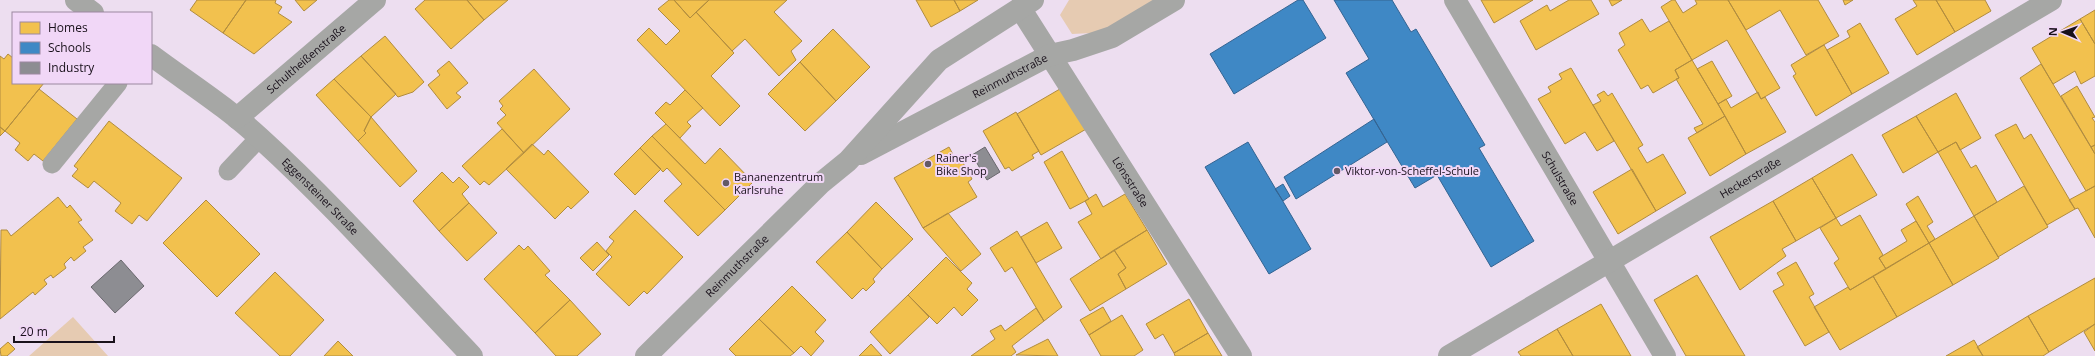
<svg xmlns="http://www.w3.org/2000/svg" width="2095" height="356" font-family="'Open Sans',sans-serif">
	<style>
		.green { fill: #e6cbb2 }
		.homes { fill: #f2c14e; stroke: #b18c3f }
		.schools { fill: #3f88c5; stroke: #346492 }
		.industry { fill: #8d8d92; stroke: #6a686e }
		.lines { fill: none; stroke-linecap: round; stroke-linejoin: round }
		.lane { stroke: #a6a7a5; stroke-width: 19 }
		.street { stroke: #a6a7a5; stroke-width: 22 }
		.poi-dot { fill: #635966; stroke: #f1d7f7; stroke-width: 1.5 }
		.labels { text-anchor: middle; stroke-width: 4; stroke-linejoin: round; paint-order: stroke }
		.street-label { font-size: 11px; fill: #19111b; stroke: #f1d7f7 }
		.poi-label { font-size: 11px; fill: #19111b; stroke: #f1d7f7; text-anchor: start }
	</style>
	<rect width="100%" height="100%" fill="#eddef0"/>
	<path class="green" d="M1069,0H1165L1112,32L1072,34L1060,15Z
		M73,317L108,356H29Z"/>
	<path class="homes" d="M197,0H246L223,33L190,10Z
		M246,0H276L275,3L282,7L278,13L292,22L254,54L223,33Z
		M295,0H317L304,11Z
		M425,0H467L484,20L451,49L415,9Z
		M467,0H508L484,20Z
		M669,0H674L690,18L696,12L734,53L711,76L740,106L720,126L637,40L649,28L666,45L680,31L658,9Z
		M674,0H709L690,18Z
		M709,0H787L774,12L802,41L791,51L796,60L779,76L745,39L732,51L696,12Z
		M916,0H954L960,11L931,27Z
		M954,0H978L960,11Z
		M1481,0H1533L1494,23Z
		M1569,0H1591L1599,14L1536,50L1520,21L1547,5L1550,11Z
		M1609,0H1622L1612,6Z
		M1672,0H1675L1683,13L1697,4L1695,0H1728L1780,88L1761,99L1727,40L1692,60L1661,7Z
		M1728,0H1818L1839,36L1806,55L1780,10L1746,30Z
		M1843,0H1853L1845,5Z
		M1913,0H1936L1955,32L1917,55L1895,19L1917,6Z
		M1936,0H1985L1991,11L1955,32Z
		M2095,10V44L2080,19Z
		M1642,19L1650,32L1669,21L1692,60L1675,70L1679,78L1653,93L1648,85L1641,89L1618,50L1625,45L1619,33Z
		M2080,19L2095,44V76L2081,84L2075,71L2053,84L2032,48Z
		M1860,23L1889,73L1852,94L1827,50L1850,37L1847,31Z
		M833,29L870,67L836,101L800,62Z
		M385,36L424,82L413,92L398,97L361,56Z
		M1824,45L1852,94L1816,116L1793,76L1796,74L1791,65Z
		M8,54L13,58V83H44L5,131L0,127V56L4,59Z
		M361,56L396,94L371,117L334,79Z
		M1692,60L1725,116L1697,133L1694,128L1703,124L1676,79L1679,78L1675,70Z
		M449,61L468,83L456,93L461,97L447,109L428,85L440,75L437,71Z
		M1712,61L1732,96L1718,104L1697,69Z
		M800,62L836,101L805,131L768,94Z
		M2041,64L2095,154V186L2086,191L2020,78Z
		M1571,68L1614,141L1597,151L1585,132L1565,144L1538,99L1551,92L1548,87L1562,79L1559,74Z
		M534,69L570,109L524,153L497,123L506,115L500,109L503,106L499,101Z
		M334,79L371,117L364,131L366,133L358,141L316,95Z
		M1065,86L1088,128L1041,155L1017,114Z
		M2077,86L2095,117L2092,118L2095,122V145L2091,147L2061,96Z
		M39,89L77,119L43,161L34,154L28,161L15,150L20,143L5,131Z
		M685,90L703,108L687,122L691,126L680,138L655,113L666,102L670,105Z
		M1604,91L1608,96L1612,93L1643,145L1638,148L1647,163L1663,154L1686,193L1656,211L1593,105L1601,101L1597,95Z
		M1758,92L1761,99L1765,97L1786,132L1746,154L1718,104L1726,99L1731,108Z
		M1956,93L1981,138L1960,150L1956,142L1938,152L1916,116Z
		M1016,112L1039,151L1032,155L1034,158L1012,171L1009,167L1005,169L983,131Z
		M1725,116L1746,154L1710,176L1688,138Z
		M1916,116L1938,152L1903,173L1882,135Z
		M371,117L417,171L400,187L358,141L366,133L364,131Z
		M109,121L182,178L147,221L139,215L132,224L115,211L121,203L94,181L88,188L72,176L78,169L74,166Z
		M666,124L705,164L720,148L753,182L725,210L652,136Z
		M2016,124L2024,139L2031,134L2075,209L2047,225L1995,135Z
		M0,127L5,131L0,136Z
		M502,129L524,153L489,185L484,181L480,185L462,166Z
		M652,136L725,210L698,236L664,201L682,184L667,168L663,172L640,148Z
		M1956,142L1971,168L1976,165L1997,202L1974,216L1938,152Z
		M532,144L544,155L548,150L589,192L571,209L568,206L555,219L506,169Z
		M2095,145V154L2091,147Z
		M949,147L958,164L962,161L972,179L968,182L977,197L923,228L894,178Z
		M640,148L661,169L635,195L614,174Z
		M1062,151L1089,199L1070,209L1044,162Z
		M1852,154L1877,195L1836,218L1812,178Z
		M1632,169L1656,211L1618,234L1593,192Z
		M442,172L453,183L459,177L469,187L462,194L469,203L439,231L413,201Z
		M1812,178L1836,218L1796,241L1773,201Z
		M2024,186L2048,227L1998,257L1974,216Z
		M2095,186V238L2078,208L2075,209L2069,200Z
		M1096,194L1103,207L1125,194L1147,230L1101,259L1078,222L1092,214L1085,201Z
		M1918,196L1933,222L1927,226L1935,239L1929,243L1906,204Z
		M58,197L67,208L70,205L82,220L78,222L93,240L83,247L86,251L74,261L71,257L64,264L66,268L53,278L51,275L44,280L47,284L35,295L33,292L0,319L1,230H7L11,236Z
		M206,200L260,254L217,297L163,243Z
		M1773,201L1796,241L1782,249L1786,256L1740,290L1710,237Z
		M876,202L913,239L882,269L847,232Z
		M469,203L497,233L467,261L439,231Z
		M635,210L683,257L647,294L644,291L629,306L596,274L612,257L606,251L614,241L609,237Z
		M948,213L981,254L961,271L923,228Z
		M1860,215L1883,255L1879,258L1886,269L1850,290L1834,263L1839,259L1820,228L1836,218L1841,226Z
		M1974,216L1999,258L1953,285L1929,243Z
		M1916,221L1929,243L1886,269L1879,258L1907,241L1901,230Z
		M1047,222L1062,248L1036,263L1021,237Z
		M1147,230L1167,264L1126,289L1118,274L1126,268L1114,250Z
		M1017,231L1062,307L1044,321L1012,267L1005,272L990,248Z
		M847,232L882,269L873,279L875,282L866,291L863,288L852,299L816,262Z
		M597,242L609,255L593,271L580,258Z
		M1929,243L1953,285L1897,317L1873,276Z
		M519,245L524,250L528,246L550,271L545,275L570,300L535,333L484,279Z
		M1114,250L1126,268L1118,274L1126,289L1090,311L1070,279Z
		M946,257L972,283L967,289L978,300L962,316L954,307L937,324L908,295Z
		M1796,262L1814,294L1809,297L1829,332L1805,346L1773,291L1784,285L1777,273Z
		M275,272L324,320L290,356H280L235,313Z
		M1697,275L1745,356H1686L1654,300Z
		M1873,276L1897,317L1840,350L1814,307L1848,287L1850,290Z
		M2095,278V324L2049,352L2028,316Z
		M792,286L826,320L815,332L824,341L811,356L801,346L794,353L759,319Z
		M908,295L929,317L890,354L870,332Z
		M1189,299L1208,333L1174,353L1163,334L1155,339L1146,324Z
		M570,300L601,334L577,356H556L535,333Z
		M1601,304L1631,356H1573L1557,329Z
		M1103,307L1111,321L1089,335L1080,320Z
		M1036,308L1044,321L1012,346L1016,352L1011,356H971L995,339L990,331L1001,325L1005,331Z
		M1122,315L1143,350L1134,356H1101L1089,335Z
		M2028,316L2049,352L2043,356H1983L1977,347Z
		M759,319L794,353L790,356H736L729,349Z
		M2095,324V351L2084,332Z
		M1557,329L1573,356H1521L1518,352Z
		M1208,333L1222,356H1175L1174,353Z
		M1048,339L1058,356L1016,355Z
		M1974,340L1983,356H1946Z
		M338,341L353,356H324Z
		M8,342L15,349L7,356H1L0,349Z
		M871,344L882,356H859Z"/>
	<path class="schools" d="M1298,0H1303L1326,38L1234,94L1210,54Z
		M1334,0H1392L1411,32L1416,29L1485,145L1479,148L1534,241L1491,267L1437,175L1415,188L1346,73L1369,59Z
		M1374,119L1387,142L1296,199L1284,177Z
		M1248,142L1311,249L1269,274L1205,167Z
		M1283,184L1290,196L1283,201L1275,189Z"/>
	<path class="industry" d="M985,147L1000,172L987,180L972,155Z
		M121,260L144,286L115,313L91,287Z"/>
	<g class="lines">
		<path class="lane" d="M52,164L118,83
			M228,171L260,137"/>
		<g class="street">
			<path d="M76,0L93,13"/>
			<path id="s1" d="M1455,0L1665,356"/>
			<path id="s2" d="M1020,8L1241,356"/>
			<path id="s3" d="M151,55C187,82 227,107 260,138C335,206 402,283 472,356"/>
			<path id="s4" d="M237,118L375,0"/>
			<path id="s5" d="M861,154L1050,55L1073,50L1112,37L1174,0"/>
			<path id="s6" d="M646,356L821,183L848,161L939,60L1033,0"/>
			<path id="s7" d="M1449,356L2051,0"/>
		</g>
	</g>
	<g class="poi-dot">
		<circle cx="928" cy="164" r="4"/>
		<circle cx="1337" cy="171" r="4"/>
		<circle cx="726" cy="183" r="4"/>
	</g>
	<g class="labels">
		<g class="street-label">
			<text dy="4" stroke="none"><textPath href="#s4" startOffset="91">Schultheißenstraße</textPath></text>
			<text dy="4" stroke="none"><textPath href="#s5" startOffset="168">Reinmuthstraße</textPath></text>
			<text dy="4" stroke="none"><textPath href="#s1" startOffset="207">Schulstraße</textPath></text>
			<text dy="4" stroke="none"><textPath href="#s7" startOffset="350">Heckerstraße</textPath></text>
			<text dy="4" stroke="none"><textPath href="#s2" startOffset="206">Lönsstraße</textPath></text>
			<text dy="4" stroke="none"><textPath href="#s3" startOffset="221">Eggensteiner Straße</textPath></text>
			<text dy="4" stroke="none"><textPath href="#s6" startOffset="128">Reinmuthstraße</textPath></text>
		</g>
		<g class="poi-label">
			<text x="936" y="162">Rainer's<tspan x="936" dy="13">Bike Shop</tspan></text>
			<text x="1345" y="175">Viktor-von-Scheffel-Schule</text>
			<text x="734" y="181">Bananenzentrum<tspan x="734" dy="13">Karlsruhe</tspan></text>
		</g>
	</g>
	<rect x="12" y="12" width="140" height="72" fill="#f1d7f7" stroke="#9b889f"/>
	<rect x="20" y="22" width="20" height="12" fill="#f2c14e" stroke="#9b889f"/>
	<text x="48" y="32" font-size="12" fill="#19111b">Homes</text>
	<rect x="20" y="42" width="20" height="12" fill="#3f88c5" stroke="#9b889f"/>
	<text x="48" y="52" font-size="12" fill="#19111b">Schools</text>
	<rect x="20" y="62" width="20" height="12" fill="#8d8d92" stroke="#9b889f"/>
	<text x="48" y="72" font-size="12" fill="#19111b">Industry</text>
	<g transform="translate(2063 32) rotate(272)" stroke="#f1d7f7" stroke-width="3" paint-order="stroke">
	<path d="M0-3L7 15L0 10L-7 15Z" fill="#19111b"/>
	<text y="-6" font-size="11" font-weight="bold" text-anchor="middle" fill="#19111b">N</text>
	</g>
	<path d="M14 336v6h100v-6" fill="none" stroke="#19111b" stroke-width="2"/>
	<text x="20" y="336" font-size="12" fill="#19111b" stroke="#f1d7f7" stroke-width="3" paint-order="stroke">20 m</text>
</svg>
